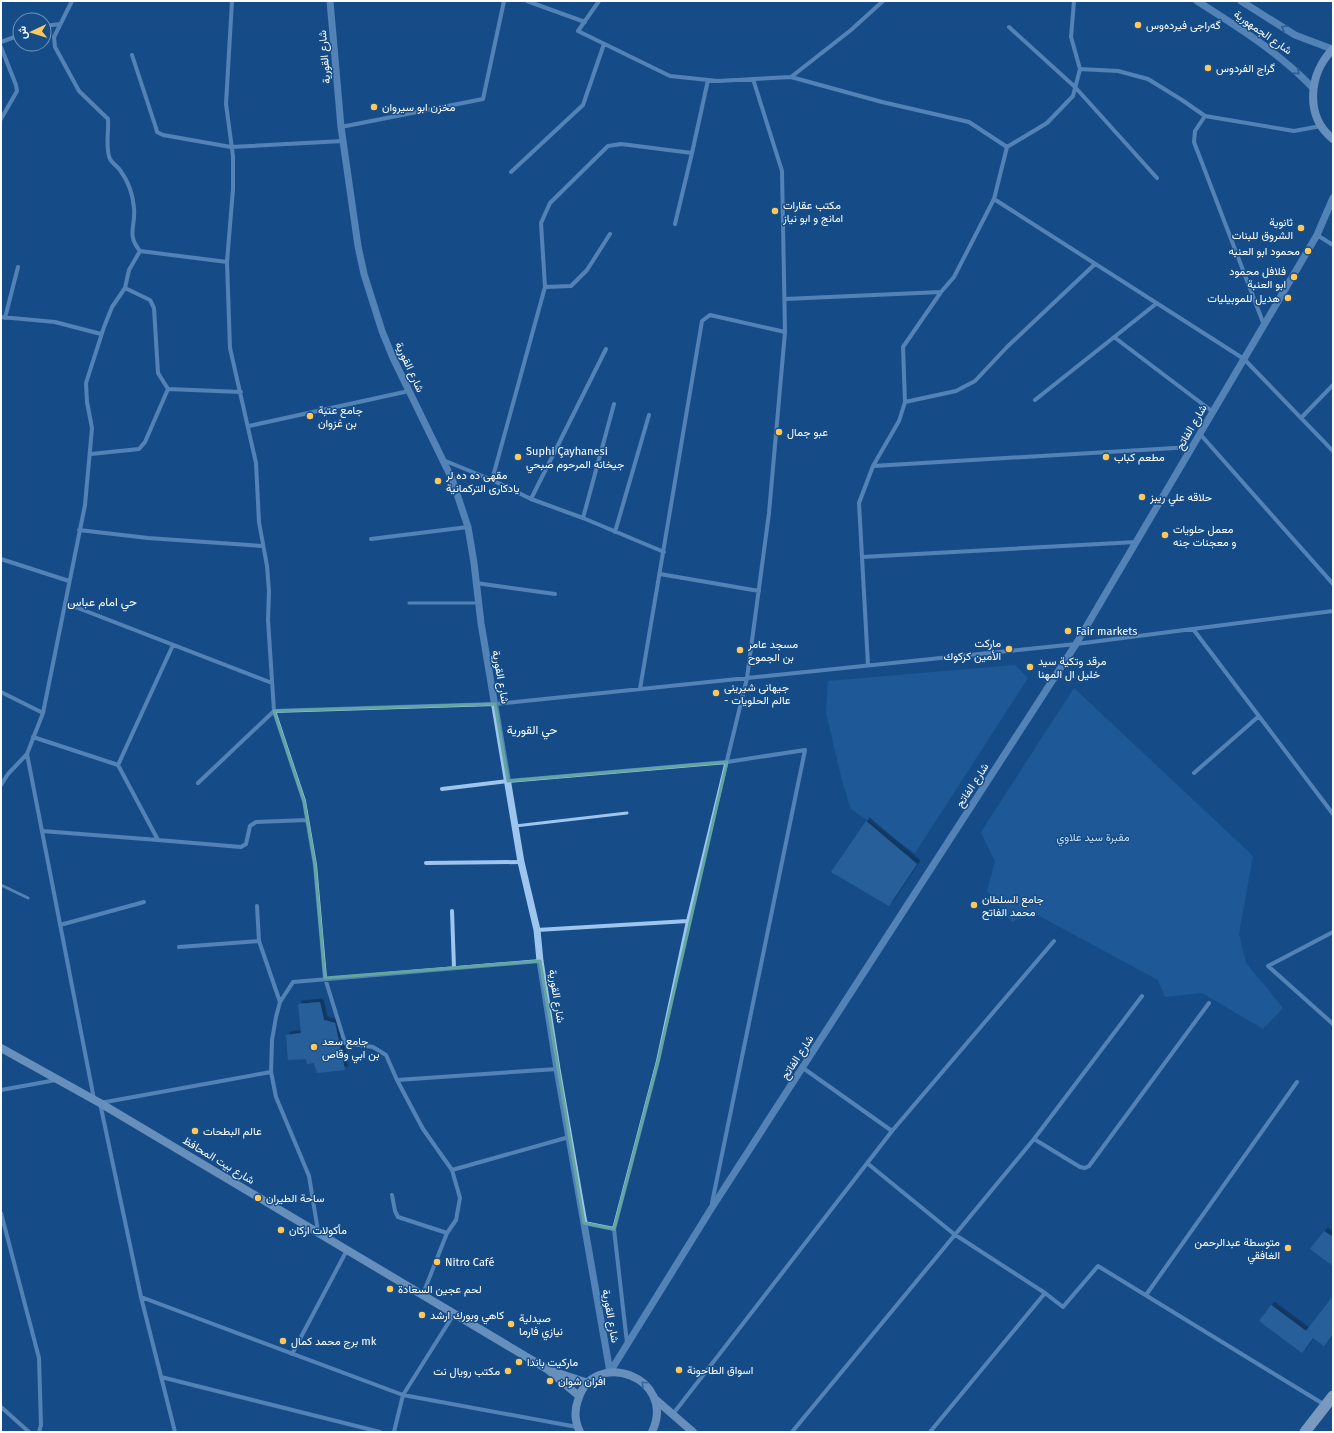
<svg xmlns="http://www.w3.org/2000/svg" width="1334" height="1433" font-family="'Fira Sans',Vazirmatn,sans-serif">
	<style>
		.green { fill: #2867a7 }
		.building { fill: #3e77b2; filter: url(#shadow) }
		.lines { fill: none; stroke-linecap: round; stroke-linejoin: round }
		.service { stroke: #9dc5ee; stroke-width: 3 }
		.minor { stroke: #9dc5ee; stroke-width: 4 }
		.tertiary { stroke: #9dc5ee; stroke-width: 7 }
		.secondary { stroke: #cae1fa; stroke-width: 8 }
		.trunk { stroke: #f2f8ff; stroke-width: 11 }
		.oneway { stroke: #3e71a7 }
		.oneway2 { stroke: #5e88b6 }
		.marked { fill: none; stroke: #63a6a1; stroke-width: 3; stroke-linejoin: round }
		.poi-dot { fill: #ffc85a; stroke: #164d88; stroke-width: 1.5 }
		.labels { text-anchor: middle; stroke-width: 3; stroke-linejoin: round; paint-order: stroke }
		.poi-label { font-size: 11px; fill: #fff; stroke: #164d88; text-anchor: start }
		.street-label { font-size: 11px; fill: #fff; stroke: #164d88 }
		.park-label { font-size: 11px; fill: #c3dffa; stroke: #164d88 }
		.neighbourhood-label { font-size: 12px; fill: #fff; stroke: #164d88 }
	</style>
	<defs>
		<filter id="shadow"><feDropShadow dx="3.5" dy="-3.5" stdDeviation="0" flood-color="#0009"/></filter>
	</defs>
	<rect width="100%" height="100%" fill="#164d88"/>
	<path class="green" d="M1015,665L1028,678L915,853L851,809L843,784L826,713L828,681Z
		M1074,688L1253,856L1239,934L1246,963L1283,1008L1263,1029L1202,993L1165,997L1158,980L1032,912L1012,922L987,891L995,862L981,832Z"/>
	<path class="building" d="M866,821L917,864L889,906L831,872Z
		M320,1002L324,1020L335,1023L345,1070L317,1073L314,1063L307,1064L306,1059L288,1060L286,1035L301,1033L298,1004Z
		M1324,1231L1333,1237V1266L1310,1249Z
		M1333,1296V1334L1324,1346L1313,1338L1302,1353L1259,1321L1271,1305L1306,1331Z"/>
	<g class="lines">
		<path class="service" d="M409,603H478
			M515,826L627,813
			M1,885L28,898"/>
		<path class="minor" d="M72,1L54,37L55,47L79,91L108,119C109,131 105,148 110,159C112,163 117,166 120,170C128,181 133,194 134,208C136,226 126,234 140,251
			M527,1L585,22
			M599,1L578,31L670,76L718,81L791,77L882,102L969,122L1007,147L1047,123L1073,96L1080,69L1071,37L1074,1
			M44,26L60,24
			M1009,27L1075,87L1157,178
			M1,42L20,35
			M1,47L16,85L17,91L1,119
			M132,55L156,128L157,132L163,135L231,147L343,141
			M1080,69L1118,71L1148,79L1182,100L1205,116L1294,131L1321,126
			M791,77L851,30L883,1
			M1205,116L1195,131L1194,142L1264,325
			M341,127L483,99L504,1
			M511,172L583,105L604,44
			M994,199L1244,359L1333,451
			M675,224L692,153
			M1317,235L1333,245
			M227,262L233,189V156L226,104L232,1
			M545,287L571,286L587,270L610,234
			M125,288L150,300L154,308L158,373L168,389
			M785,299L941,292
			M1,317L55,322L101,334
			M5,318L18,267
			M1114,337L1213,412
			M1035,400L1157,303
			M905,402L956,391L975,381L1007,347L1095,264
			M1301,418L1333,385
			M249,426L409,391
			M1200,434L1333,584
			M91,454L139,449L145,442L168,389L241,392
			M443,460L492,480L531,499L583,518L664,552
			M873,466L1192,447
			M492,480L545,287L541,223L550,203L608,146L621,144L692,153L708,80
			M531,499L606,349
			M583,518L614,404
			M79,530L148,538L262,546
			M615,532L649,415
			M371,539L468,527
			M862,557L1136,542
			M1,559L69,581
			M660,574L759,591
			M476,583L555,594
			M65,603L272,683
			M1193,629L1333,814
			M868,665L859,503L873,466L899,421L905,402L903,347L941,292L954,277L994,199L1007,147
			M640,689L702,321L710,315L785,332
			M1,692L43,713
			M33,737L118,765L158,840L42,831
			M27,754L94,1099
			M118,765L173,645
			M1194,773L1259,716
			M198,783L274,711L495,704L1076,644L1333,611
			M1,785L8,774L27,754L43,713L85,505L92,428L87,402L86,383L104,327L112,307L125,288L129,270L140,251L227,262L230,348L256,463L259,522L267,566L269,591L268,620L274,711L304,801L315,865L325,978L345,1043L373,1047L386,1055L397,1080L423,1129L452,1170L460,1198L456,1220L447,1233L423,1294
			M442,789L508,781L727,762L805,750L712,1203
			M158,840L241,847L246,844L250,826L256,822L307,820
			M426,863L521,862
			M257,906L259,941L280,1002
			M452,911L454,968
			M60,925L144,902
			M537,930L688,921
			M1333,932L1268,966L1333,1024
			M179,947L259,941
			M803,1068L892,1131
			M397,1080L557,1069
			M1,1090L56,1080
			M1034,1139L1080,1167L1085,1168L1089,1166L1209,1003
			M867,1163L954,1234L1045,1293L1063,1307L1098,1266L1325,1405
			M452,1170L569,1137
			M392,1195L395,1211L398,1217L447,1233
			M1,1213L39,1358L41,1425L39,1432
			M584,1223L614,1229
			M318,1231L309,1176L276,1097L271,1072L272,1040L276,1017L280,1002L293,982L540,961
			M1146,1295L1297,1082
			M141,1297L403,1395L577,1427
			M627,1343L614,1229L658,1061L688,921L747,678L769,513L785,332L782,171L753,79
			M292,1354L347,1250
			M161,1377L380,1432
			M1,1407L29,1432
			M673,1414L892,1131L1054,941
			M175,1432L141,1297L100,1103L271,1072
			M394,1432L403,1395L454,1314
			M792,1432L1034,1139L1142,996
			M930,1432L1045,1293"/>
		<path class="tertiary" d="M330,1L341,127L358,246L364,274L382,331L393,358L452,479L468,527L474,563L481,623L521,862L537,930L540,961L557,1069L610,1372
			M1197,1C1238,27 1278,52 1312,87
			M1241,1L1295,35L1332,49
			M610,1372L711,1209L1076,644L1317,235L1333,198"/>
		<path class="secondary" d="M1333,49C1309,73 1304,116 1333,139
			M1,1048L100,1103L547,1369L579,1396
			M552,1371L588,1383
			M655,1399L693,1432
			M580,1432C575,1422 574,1411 578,1400C593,1347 678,1377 652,1432"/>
		<path class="trunk" d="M1305,1432L1333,1396"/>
	</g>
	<defs><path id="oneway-chevron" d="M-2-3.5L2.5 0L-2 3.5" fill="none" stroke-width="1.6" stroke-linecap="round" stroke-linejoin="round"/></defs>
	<g class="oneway">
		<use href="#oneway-chevron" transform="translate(1284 28) rotate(-151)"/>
		<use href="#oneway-chevron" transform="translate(1297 72) rotate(44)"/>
	</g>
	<use class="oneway2" href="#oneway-chevron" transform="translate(644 1384) rotate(-137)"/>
	<path d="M0 0H1334V1433H0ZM495,704L508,781L727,762L658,1061L614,1229L584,1223L540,961L325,978L315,865L304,801L274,711Z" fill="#164d88" fill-opacity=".55" fill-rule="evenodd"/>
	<path class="marked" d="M495,704L508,781L727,762L658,1061L614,1229L584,1223L540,961L325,978L315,865L304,801L274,711Z"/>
	<g class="poi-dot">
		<circle cx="1138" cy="25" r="4"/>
		<circle cx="1208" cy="68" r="4"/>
		<circle cx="374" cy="107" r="4"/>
		<circle cx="775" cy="211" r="4"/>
		<circle cx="1301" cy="228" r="4"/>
		<circle cx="1308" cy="251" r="4"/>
		<circle cx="1294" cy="277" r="4"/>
		<circle cx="1288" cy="298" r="4"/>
		<circle cx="310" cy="416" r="4"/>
		<circle cx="779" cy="432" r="4"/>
		<circle cx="518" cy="457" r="4"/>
		<circle cx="1106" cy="457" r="4"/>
		<circle cx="438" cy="481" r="4"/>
		<circle cx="1142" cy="497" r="4"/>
		<circle cx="1165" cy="535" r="4"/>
		<circle cx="1068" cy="631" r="4"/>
		<circle cx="1009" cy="649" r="4"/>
		<circle cx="740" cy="650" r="4"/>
		<circle cx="1030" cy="667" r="4"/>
		<circle cx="716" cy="693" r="4"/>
		<circle cx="974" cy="905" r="4"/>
		<circle cx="314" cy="1047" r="4"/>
		<circle cx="195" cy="1131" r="4"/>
		<circle cx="258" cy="1198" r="4"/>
		<circle cx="281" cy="1230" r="4"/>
		<circle cx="1288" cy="1248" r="4"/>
		<circle cx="437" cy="1262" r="4"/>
		<circle cx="390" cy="1289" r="4"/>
		<circle cx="422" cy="1315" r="4"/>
		<circle cx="511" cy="1324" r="4"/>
		<circle cx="283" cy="1341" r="4"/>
		<circle cx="519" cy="1362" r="4"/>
		<circle cx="679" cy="1370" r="4"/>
		<circle cx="508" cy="1371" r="4"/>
		<circle cx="550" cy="1381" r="4"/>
	</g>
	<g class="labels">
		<g class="poi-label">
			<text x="1146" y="29">گەراجی فیردەوس</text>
			<text x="1216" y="72">گراج الفردوس</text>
			<text x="382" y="111">مخزن ابو سيروان</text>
			<text x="783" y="209">مكتب عقارات<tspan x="783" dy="13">امانج و ابو نياز</tspan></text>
			<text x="1293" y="226" text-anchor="end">ثانوية<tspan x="1293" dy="13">الشروق للبنات</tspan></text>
			<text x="1300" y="255" text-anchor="end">محمود ابو العنبه</text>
			<text x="1286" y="275" text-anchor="end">فلافل محمود<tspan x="1286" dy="13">ابو العنبة</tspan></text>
			<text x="1280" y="302" text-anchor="end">هديل للموبيليات</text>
			<text x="318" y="414">جامع عتبة<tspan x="318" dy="13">بن غزوان</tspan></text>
			<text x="787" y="436">عبو جمال</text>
			<text x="526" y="455">Suphi Çayhanesi<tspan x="526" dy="13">جيخانه المرحوم صبحي</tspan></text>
			<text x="1114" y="461">مطعم كباب</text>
			<text x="446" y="479">مقهى ده ده لر<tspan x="446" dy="13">يادكارى التركمانية</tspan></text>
			<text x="1150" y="501">حلاقه علي ريبز</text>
			<text x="1173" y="533">معمل حلويات<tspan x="1173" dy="13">و معجنات جنه</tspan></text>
			<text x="1076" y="635">Fair markets</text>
			<text x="1001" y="647" text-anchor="end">ماركت<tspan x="1001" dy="13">الأمين كركوك</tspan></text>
			<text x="748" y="648">مسجد عامر<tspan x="748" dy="13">بن الجموح</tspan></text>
			<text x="1038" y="665">مرقد وتكية سيد<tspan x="1038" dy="13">خليل ال المهنا</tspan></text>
			<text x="724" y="691">جیهانی شیرینی<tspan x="724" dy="13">- عالم الحلويات</tspan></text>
			<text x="982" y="903">جامع السلطان<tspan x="982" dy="13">محمد الفاتح</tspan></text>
			<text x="322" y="1045">جامع سعد<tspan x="322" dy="13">بن ابي وقاص</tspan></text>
			<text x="203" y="1135">عالم البطحات</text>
			<text x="266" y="1202">ساحة الطيران</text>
			<text x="289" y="1234">مأكولات اركان</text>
			<text x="1280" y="1246" text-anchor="end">متوسطة عبدالرحمن<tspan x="1280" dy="13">الغافقي</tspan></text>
			<text x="445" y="1266">Nitro Café</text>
			<text x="398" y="1293">لحم عجين السعادة</text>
			<text x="430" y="1319">كاهي وبورك ارشد</text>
			<text x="519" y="1322">صيدلية<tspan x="519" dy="13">نيازي فارما</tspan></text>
			<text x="291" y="1345">برج محمد كمال mk</text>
			<text x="527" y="1366">ماركيت باندا</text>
			<text x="687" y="1374">اسواق الطاحونة</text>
			<text x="500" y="1375" text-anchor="end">مكتب رويال نت</text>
			<text x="558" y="1385">افران شوان</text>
		</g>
		<g class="street-label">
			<text transform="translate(1263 32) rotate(35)" y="4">شارع الجمهورية</text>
			<text transform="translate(324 57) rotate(-95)" y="4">شارع القورية</text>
			<text transform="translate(410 367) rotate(65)" y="4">شارع القورية</text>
			<text transform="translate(1191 427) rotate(-60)" y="4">شارع الفاتح</text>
			<text transform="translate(501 677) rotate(80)" y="4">شارع القورية</text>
			<text transform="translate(972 785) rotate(-57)" y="4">شارع الفاتح</text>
			<text transform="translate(557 996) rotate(81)" y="4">شارع القورية</text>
			<text transform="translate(797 1057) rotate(-57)" y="4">شارع الفاتح</text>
			<text transform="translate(219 1160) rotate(31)" y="4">شارع بيت المحافظ</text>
			<text transform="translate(611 1316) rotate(80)" y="4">شارع القورية</text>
		</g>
		<g class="park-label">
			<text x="1093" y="841">مقبرة سيد علاوي</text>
		</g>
		<g class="neighbourhood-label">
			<text x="102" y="606">حي امام عباس</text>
			<text x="532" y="734">حي القورية</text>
		</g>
	</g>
	<rect width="1334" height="1433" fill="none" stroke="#ffffff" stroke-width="4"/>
	<g transform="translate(32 32) rotate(266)"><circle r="19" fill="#164d88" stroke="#7394b8"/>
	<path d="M0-3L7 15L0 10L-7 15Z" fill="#ffc85a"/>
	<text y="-6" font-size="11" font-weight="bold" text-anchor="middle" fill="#ffffff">ش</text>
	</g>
</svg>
